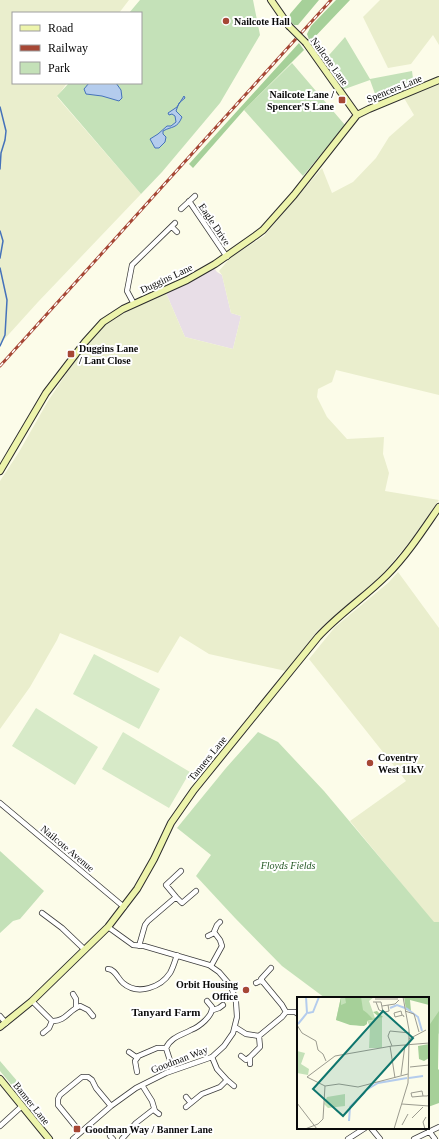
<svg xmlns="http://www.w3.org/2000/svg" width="439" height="1139" font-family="'Times New Roman',serif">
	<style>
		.industrial { fill: #e8dee7 }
		.farmland { fill: #eaeecd }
		.green { fill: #c4e1b8 }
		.forest { fill: #a6d099 }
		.pitch { fill: #d7eac8 }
		.water { fill: #b4cced; stroke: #4572ba }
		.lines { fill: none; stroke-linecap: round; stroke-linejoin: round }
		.stream { stroke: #4572ba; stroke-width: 1.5 }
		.street-casing { stroke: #3c3c3c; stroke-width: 6 }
		.secondary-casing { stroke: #2b2b2b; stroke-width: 8 }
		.street { stroke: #fff; stroke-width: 4.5 }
		.secondary { stroke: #edf4ac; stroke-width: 6 }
		.rail-casing { stroke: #a64735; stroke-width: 3 }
		.rail { stroke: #fff; stroke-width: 1.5; stroke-dasharray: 4.5; stroke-linecap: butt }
		.secondary-bridge-casing { stroke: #2b2b2b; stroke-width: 8; stroke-linecap: butt }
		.secondary-bridge { stroke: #edf4ac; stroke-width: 6 }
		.poi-dot { fill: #a64735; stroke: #fff; stroke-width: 1.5 }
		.labels { text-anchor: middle; stroke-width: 4; stroke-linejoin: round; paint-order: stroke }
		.poi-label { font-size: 10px; font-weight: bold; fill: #090909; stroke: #fff; text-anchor: start }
		.street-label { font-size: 10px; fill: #090909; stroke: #fff }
		.park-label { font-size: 10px; font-style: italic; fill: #235724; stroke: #fff }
		.neighbourhood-label { font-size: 11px; font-weight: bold; fill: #090909; stroke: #fff }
		.inset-river { fill: none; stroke: #b4cced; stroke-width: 2 }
		.inset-road { fill: none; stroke: #9b9b8f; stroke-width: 1 }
		.view { fill: #0f766e; fill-opacity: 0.15; stroke: #0f766e; stroke-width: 2 }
		.inset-edge { fill: none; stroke: #090909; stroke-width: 2 }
	</style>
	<rect width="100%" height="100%" fill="#fcfce9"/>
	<path class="industrial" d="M214,268L217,272L222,275L231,313L241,316L233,349L185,337L166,293L191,282Z"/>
	<path class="farmland" d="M0,0H129L119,13H13V83H67L57,97L141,194L38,302L0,344Z
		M380,0H439V45L433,35L411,64L388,68L363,17Z
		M439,84V395L336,370L332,382L318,389L317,397L327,417L347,439L384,437L383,454L389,473L385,491L439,500L411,540L381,576L318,630L286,671L209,654L180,636L158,673L60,633L57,640L30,687L0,729V481L19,452L48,401L72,365L89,342L106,324L133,308L166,293L185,337L233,349L241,316L231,313L222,275L219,271L230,258L264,236L322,168L332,193L353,182L376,158L389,137L414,115L404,98Z
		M398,572L439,628V922L434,923L350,821L406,781L309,659L335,627L388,583Z"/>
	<path class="green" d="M140,0H253L260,35L220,103L162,172L141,194L57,96L69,83H141V13H129Z
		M345,37L370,79L412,71L414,86L378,102L370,80L342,90L322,63Z
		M292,63L345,125L303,176L244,110Z
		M258,732L278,742L324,791L434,922H439V1033L428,1047V998H325L282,966L235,918L196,876L211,855L177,828L226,768Z
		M0,851L44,891L20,919L13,921L0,933Z
		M0,1061L18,1082L14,1088L0,1071Z"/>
	<path class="forest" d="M302,0H319L298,25H294L289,20L290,14Z
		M336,0H350L310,42L307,34L311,26Z
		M299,43L304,50L244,110L193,168L189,164Z
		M439,1011L438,1069L439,1070V1103L428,1107V1027Z"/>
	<path class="pitch" d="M94,654L160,689L139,729L73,694Z
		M36,708L98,747L75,785L12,746Z
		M123,732L190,772L169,808L102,769Z"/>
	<path class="water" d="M89,83H116L121,90L122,98L119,101L102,96L86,94L84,89Z
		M184,96L185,98L179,103L176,111L182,117C177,129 172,126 163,131V134L166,137L165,142L159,148H155L150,139L158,134L167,126H171L176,122L175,116L172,114L169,115L168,113L177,107Z"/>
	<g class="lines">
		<path class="stream" d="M0,107L6,131L5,140L1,153L0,169
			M0,231L3,241L0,258
			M0,268L7,300L5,335L0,346"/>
		<defs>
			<path id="street" d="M189,201L227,257
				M181,209L195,196
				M172,227L177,232
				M134,304L127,291L132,265L175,223
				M0,803L124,907
				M176,897L182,903L196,891
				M42,913L62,928L85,950
				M208,936L214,933
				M139,946L145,925L148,921L176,897L166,885L181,871
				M211,966L222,946L220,940L214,932L217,925L220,922
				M108,969C115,969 118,979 123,983C138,996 161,987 170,973C173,968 175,961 177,955
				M263,982L261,979L271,968
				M256,983L260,981L263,982L282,1005L286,1012
				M73,994L76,999V1008
				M32,1001L52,1021C65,1022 69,1010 80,1006L88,1010L93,1016
				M213,1010L219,1008L223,1005
				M0,1016L6,1023
				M235,1027L246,1034L259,1036L282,1017L286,1012H295L298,1014
				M43,1033L49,1028L52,1021
				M166,1048L173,1070
				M129,1052L136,1057L157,1048H166C171,1037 182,1035 191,1030C199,1027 213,1016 212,1007L207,1001
				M241,1056L246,1060L250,1057
				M250,1064V1057L260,1047L259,1036
				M137,1072L135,1061L138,1057
				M227,1080L234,1086
				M142,1085L152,1101L155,1111L159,1114
				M186,1097L191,1103
				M186,1107L202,1094L220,1087L227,1080L217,1069L212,1057
				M0,1126L22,1106
				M76,1127L58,1105V1099L60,1095L82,1077H88L92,1080L96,1088L111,1106
				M371,1128L380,1139
				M429,1131L435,1139
				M110,1136L113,1139
				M73,1139L111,1106L136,1088L166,1073L212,1057L224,1046L233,1033L237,1017L236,1002L231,986L219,972L209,965L144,946L133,945L108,927
				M122,1139L136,1123L154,1109
				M348,1139L365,1128
				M414,1139L439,1127"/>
			<path id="secondary" d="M271,0L289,26
				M306,43L357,115
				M0,471L46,393L85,342L103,322L123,309L187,280L215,264L255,236L263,230L294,195L357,115L369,109L439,80
				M0,1027L32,1001L108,927L137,889L154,859L171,823L194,790L318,637C339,614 365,597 387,575C407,555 423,530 439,507
				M0,1079L49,1139"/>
		</defs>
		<use href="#street" class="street-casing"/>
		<use href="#secondary" class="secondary-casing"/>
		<use href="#street" class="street"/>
		<use href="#secondary" class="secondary"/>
		<defs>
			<path id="rail" d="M0,366L331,0"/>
		</defs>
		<use href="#rail" class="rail-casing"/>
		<use href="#rail" class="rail"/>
		<defs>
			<path id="secondary-bridge" d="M289,26L306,43"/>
		</defs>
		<use href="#secondary-bridge" class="secondary-bridge-casing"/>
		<use href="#secondary-bridge" class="secondary-bridge"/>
	</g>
	<g class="poi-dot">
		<circle cx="226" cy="21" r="4"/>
		<rect x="338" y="96" width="8" height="8" rx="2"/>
		<rect x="67" y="350" width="8" height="8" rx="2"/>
		<circle cx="370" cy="763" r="4"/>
		<circle cx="246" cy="990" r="4"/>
		<rect x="73" y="1125" width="8" height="8" rx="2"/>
	</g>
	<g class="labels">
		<g class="poi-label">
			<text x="234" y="25">Nailcote Hall</text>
			<text x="334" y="98" text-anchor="end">Nailcote Lane /<tspan x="334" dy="12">Spencer'S Lane</tspan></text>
			<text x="79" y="352">Duggins Lane<tspan x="79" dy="12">/ Lant Close</tspan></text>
			<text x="378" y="761">Coventry<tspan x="378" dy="12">West 11kV</tspan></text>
			<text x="238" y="988" text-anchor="end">Orbit Housing<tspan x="238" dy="12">Office</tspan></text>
			<text x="85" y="1133">Goodman Way / Banner Lane</text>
		</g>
		<g class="street-label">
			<text transform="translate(330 61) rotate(54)" y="4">Nailcote Lane</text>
			<text transform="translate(394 88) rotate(-22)" y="4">Spencers Lane</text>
			<text transform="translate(215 224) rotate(56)" y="4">Eagle Drive</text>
			<text transform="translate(166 278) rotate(-25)" y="4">Duggins Lane</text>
			<text transform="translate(207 758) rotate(-51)" y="4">Tanners Lane</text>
			<text transform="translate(68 848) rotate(40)" y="4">Nailcote Avenue</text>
			<text transform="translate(179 1059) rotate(-21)" y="4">Goodman Way</text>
			<text transform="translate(32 1103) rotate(51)" y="4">Banner Lane</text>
		</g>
		<g class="park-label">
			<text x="288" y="869">Floyds Fields</text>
		</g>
		<g class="neighbourhood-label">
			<text x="166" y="1016">Tanyard Farm</text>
		</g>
	</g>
	<g transform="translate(297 997)">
		<rect width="132" height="132" fill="#fcfce9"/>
		<path d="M44,0H77L72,4L78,21L85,20V51H72L73,29L70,24L76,23H70L64,29L39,23ZM0,54L8,56L4,67L12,72L11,78L0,76ZM48,97V109L31,111L27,107L30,100Z" fill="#c4e1b8"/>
		<path d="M44,0V8L49,6L48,0H64L66,13L70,16L76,22L81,19L76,15L80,14L86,20L70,24V27L67,29L53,28L39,23ZM107,0H132V8L113,3L114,14L109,13ZM132,47V61L127,64L122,62L121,49Z" fill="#a6d099"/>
		<path class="inset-river" d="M93,11L100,8L108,11M109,11L121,20L125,34M11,16L16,15L22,0M1,27L10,16L9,0M112,81L126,79M69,93L81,86L110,81M52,124L53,110L68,95"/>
		<path class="inset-road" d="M106,0L112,33V47M78,2H101M76,5H84L86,15M79,5L82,13L88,15L92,14L91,8M85,9L98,7L102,3M108,14L117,17L122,35M105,18L104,14L97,16L98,20L106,18L107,20M0,28L5,36L19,44L21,53L26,57L29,64M112,42L129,33M93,49L98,81M95,49L91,39L93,34L113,36M113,70L132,68M104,78L108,48M10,80L38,59L95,49L132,46M28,89L42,87L61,90L111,77M126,99L125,94L114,96L115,100L126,99H130L132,98M0,106L20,132M105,107L132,109M115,121L126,110M105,128L111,117M8,132L21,127L26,122L28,89L10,80M97,132L111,86L112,46M128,132L126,125L129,120"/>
		<path class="view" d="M86,14L116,41L46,119L16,92Z"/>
		<rect width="132" height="132" class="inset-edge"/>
	</g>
	<rect x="12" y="12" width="130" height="72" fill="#ffffff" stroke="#9d9d9d"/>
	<rect x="20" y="25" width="20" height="6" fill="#edf4ac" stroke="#9d9d9d"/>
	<text x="48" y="32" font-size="12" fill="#090909">Road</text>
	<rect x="20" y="45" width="20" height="6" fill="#a64735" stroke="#9d9d9d"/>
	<text x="48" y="52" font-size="12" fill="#090909">Railway</text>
	<rect x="20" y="62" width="20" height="12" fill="#c4e1b8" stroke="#9d9d9d"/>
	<text x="48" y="72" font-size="12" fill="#090909">Park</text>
</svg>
